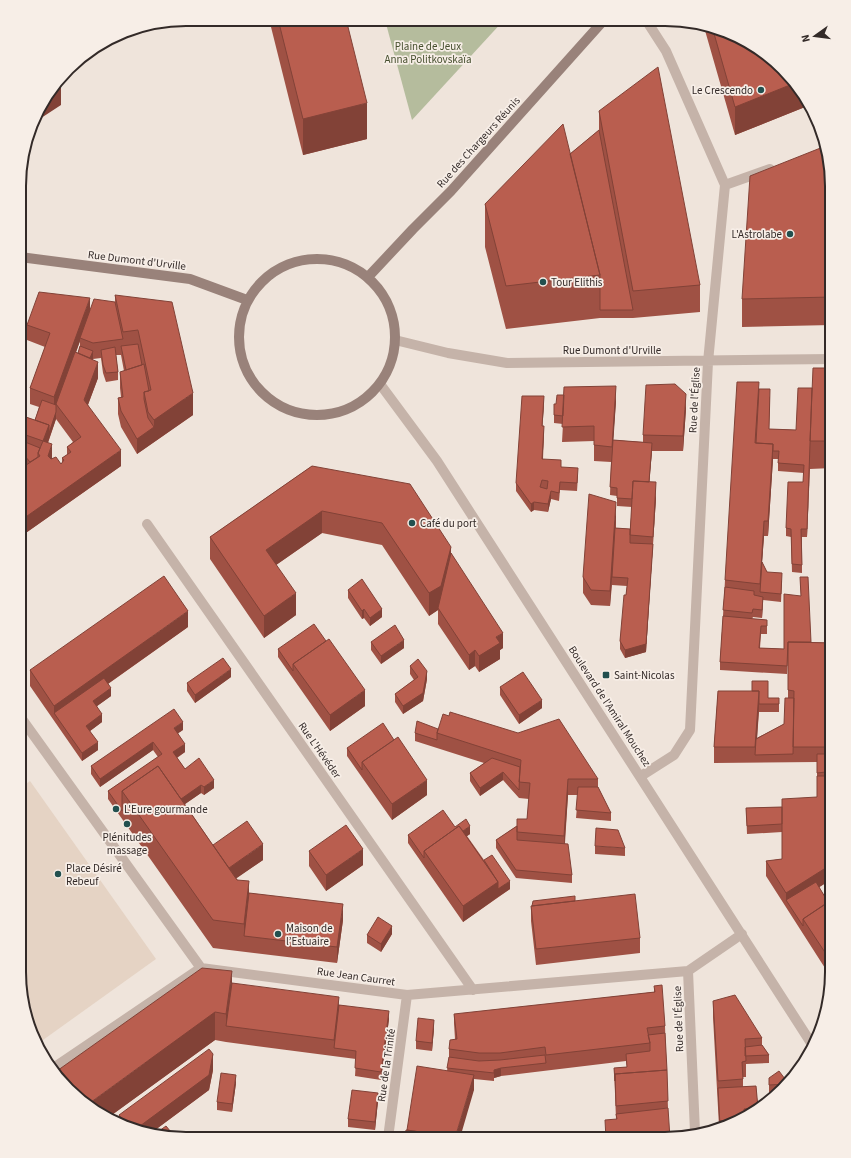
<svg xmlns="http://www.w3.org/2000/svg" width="851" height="1158" font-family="'Source Sans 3',sans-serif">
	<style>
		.green { fill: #b5bc9d }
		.plaza { fill: #e5d3c4 }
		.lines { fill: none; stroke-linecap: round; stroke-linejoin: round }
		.street { stroke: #c5b3a9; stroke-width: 10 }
		.secondary { stroke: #99827a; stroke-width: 10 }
		.wall { fill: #9f5144; fill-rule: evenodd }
		.shaded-wall { fill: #824237 }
		.building { fill: #b95e4f; stroke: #824237; fill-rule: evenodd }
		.poi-dot { fill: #22504f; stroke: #f7eee7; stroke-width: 1.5 }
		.labels { text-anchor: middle; stroke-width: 3.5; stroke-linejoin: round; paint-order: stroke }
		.park-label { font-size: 11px; fill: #464f2e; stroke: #f7eee7 }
		.poi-label { font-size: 11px; fill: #332a28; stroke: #f7eee7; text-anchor: start }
		.street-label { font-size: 11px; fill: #332a28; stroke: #f7eee7 }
		.rim { fill: none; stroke: #332a28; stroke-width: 2 }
	</style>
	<rect width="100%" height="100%" fill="#efe4db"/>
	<path class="green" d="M385,20H504L412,120Z"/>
	<path class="plaza" d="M30,781L156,959L36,1045L19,972V789Z"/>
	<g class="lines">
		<path class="street" d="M725,185L770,169
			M395,340L448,353L507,363L832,359
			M380,384L437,461L813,1046
			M147,524L473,990
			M19,715L201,968
			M641,776L674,755L690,730L708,362L725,185L666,51L646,20
			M688,971L695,1132
			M688,971L742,934
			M52,1069L201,968L407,995L688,971
			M388,1138L407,995"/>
		<path class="secondary" d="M20,257L190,279L247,300
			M239 337a78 78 0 1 1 156 0a78 78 0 1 1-156 0Z
			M368,277L413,229L451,191L604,20"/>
	</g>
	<path class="wall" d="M269,19H346L367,139L303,155Z
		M704,27L758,47L791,76L810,105L735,135Z
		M599,111L700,285V312L633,318H600L506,329L485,247V204L570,154L599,130Z
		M832,186V325L742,327V299Z
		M115,295L193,415L137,454L121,427L118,414V398L121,397L120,388V372L124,371L121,355H116L118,372V380L106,382L103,373L101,358L93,359V360L98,378L88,405L121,466L20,537V469L26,465L24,463L20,462V415L35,420L39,407L30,404V388L45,347L27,340V325L90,311L115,302ZM80,341V346L78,353L76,352ZM56,419L73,442L67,447V455L62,458V463L61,464L52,458L48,443Z
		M832,368V468L810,469L807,537H802V573L792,572L791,537L786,536V528L803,482L804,473L778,471V459H773L768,536H764L762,562L767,572L782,581L781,602L763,600L762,618L753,617L752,619L767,620V634H761L760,648L784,649L801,596L800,577L811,642L832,643V769H829V762H826V776L832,879L819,887L828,902L832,900V979L766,876V861L782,859V832L747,834L746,808L782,807L817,797V762L714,763V747L718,691L768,698H779V712H759L757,738L784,724L788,698V657L787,674L720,670V662L723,616L725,580L759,389L770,397L769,429L796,430L812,388Z
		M616,401L613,440L643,442V435L686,409L683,451H652L649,482L656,498L646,652L625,658L620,649V641L626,595L627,586L612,585L610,606L591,605L583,593V577L616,518V528L630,529L632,507L617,506V496L610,495L611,462L594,461V441L562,442L563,424L554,423V404Z
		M544,404L542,426L544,434L543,459L561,467L578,476L577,491L560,490L559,501L551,499L548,512L534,510L531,512L516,491V483Z
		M312,466L451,553L503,648L500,650V659L479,672L475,666L469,670L438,624V610L429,616L382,545L322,533L276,565L296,615L264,638L210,559V537Z
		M348,590L382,617L370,626L364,618L362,619L348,598Z
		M188,627L108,684L111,696L97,706L102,722L90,731L98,750L82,761L30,686V670Z
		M371,642L404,648L381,664L371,650Z
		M278,649L365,706L330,731L278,657Z
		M410,666L427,679L423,701L403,714L395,702V694L414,680L410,674Z
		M231,677L195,703L187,691V683Z
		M500,687L542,708L519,724L500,695Z
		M438,729L598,779V787L611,813V821L576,818L578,795H568L565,843L572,875V883L516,878L496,848V840L527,819L529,799L519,798L503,780L480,796L470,781V773L484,763L415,741V733Z
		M183,730L178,733L185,752L177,758L185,769L214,788L204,795L201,793L185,804L213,845L263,860L236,878L249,893L343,920L337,963L213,948L108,799V791L158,757L153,750L100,787L91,774V766Z
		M347,748L427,795L392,820L347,756Z
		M455,827L470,834L467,836L484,860L510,889L463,922L408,843V835Z
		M595,846L625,848V856L595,854Z
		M309,851L363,865L326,891L309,866Z
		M575,901L640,938V953L536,965L531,921V906Z
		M392,934L381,952L367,943V935Z
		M232,983L339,1005L389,1019L381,1080L355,1076L356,1059L226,1042L215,1040L109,1117L93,1111Z
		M654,986L665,1026L668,1108L616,1119L614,1068L627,1067L626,1061L501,1076L494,1078V1081L474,1079V1090L407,1130L447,1071L449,1057V1049L455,1039L454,1023V1015L654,992Z
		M713,1001L762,1038V1045L769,1055V1063L746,1064V1077H743V1087L756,1086L758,1109L747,1116L744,1117L739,1122L719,1126L713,1017Z
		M434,1028L432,1051L416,1049V1041Z
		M213,1070L209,1090L151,1133L119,1120V1115Z
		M769,1078L788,1083L779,1093H769Z
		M236,1083L232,1112L217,1110V1102Z
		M378,1101L375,1130L348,1127V1119Z"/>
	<path class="shaded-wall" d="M61,79V105L35,122L41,103Z
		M795,83L810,105L735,135V107Z
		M367,103V139L303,155V119Z
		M90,298V314L80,338V341L57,405L56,404V407L54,413V397Z
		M93,351V359L87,373V365Z
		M98,362V378L84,415V400Z
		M616,386V401L612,462V447Z
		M193,393V415L137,454V439L154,427V420Z
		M686,394V409L683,451V436Z
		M544,396V404L542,434V426Z
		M56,412V419L40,465L43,441L49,425Z
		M544,426V434L542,467V459Z
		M652,443V451L648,498V490Z
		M52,444V460L48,456Z
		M773,444V459L768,536V521Z
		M121,450V466L20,537V521Z
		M810,464L807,537V529Z
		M656,482V498L646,652L625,658V650L653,544Z
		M551,491V499L548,512V504Z
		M534,502V510L531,512V504Z
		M616,502V518L612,577L610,606V591Z
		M322,511V533L266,572V550Z
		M764,521V536L760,592V584Z
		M451,547V569L438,608V610L429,616V593Z
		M296,593V615L264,638V616Z
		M763,597V605L762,618V610Z
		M364,609V618L362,619V611Z
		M382,609V617L370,626V618Z
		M188,611V627L58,719L54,713V706Z
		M503,633V648L500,650V659L479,672V656L496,637Z
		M404,640V648L381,664V656Z
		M475,650V666L469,670V655Z
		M231,669V677L195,703V695Z
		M427,671V679L423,701L403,714V706Z
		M111,688V696L93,709V701Z
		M365,690V706L330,731V715Z
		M759,691V706L756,755L755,747Z
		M542,700V708L519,724V715Z
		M102,714V722L86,734V726Z
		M183,722V730L174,736V728Z
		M98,742V750L82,761V753Z
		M153,742V750L100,787V779Z
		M185,744V752L173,760V752Z
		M503,772V780L480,796V788Z
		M568,779V795L564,851V836Z
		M214,780V788L204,795V787Z
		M427,780V795L392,820V804Z
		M201,785V793L172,813V805Z
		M470,826V834L431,861L427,856Z
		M263,844V860L224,887V872Z
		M363,849V865L326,891V875Z
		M832,864V879L790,906L786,900V893Z
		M249,881V908L244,936V924Z
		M510,881V889L498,897V889Z
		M498,882V897L463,922V906Z
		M343,904V920L337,963V947Z
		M392,926V934L381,952V944Z
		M232,971V999L226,1026V1014Z
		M339,997V1013L334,1048V1040Z
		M389,1011V1019L381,1080V1072Z
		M215,1012V1040L109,1117L93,1111L87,1105Z
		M434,1020V1028L432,1051V1043Z
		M213,1054V1070L209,1090L151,1133L140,1128V1126Z
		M501,1068V1076L494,1078V1070Z
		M236,1075V1083L232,1112V1104Z
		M474,1075V1090L460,1138H455Z
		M378,1093V1101L375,1130V1122Z"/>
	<path class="building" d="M278,19H346L367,103L303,119Z
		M713,30L758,47L791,76L795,83L735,107Z
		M658,67L700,285L633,291L599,111Z
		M563,124L600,275L506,286L485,204Z
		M599,130L633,310H600V275L570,154Z
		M823,147L832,186V297L742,299L750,176Z
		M39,292L90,298L54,397L30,388L50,333L27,325Z
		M115,295L172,302L193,393L154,420L148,412L144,392L151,390L138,330L123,332Z
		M94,299L115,302L123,339L93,343L80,338Z
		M138,344L142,365L126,370L121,346Z
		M80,346L93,351L90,358L78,353Z
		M115,347L118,372L106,373L103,365L101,350Z
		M75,352L98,362L84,400L121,450L20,521V469L40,456L38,453L43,441L52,444L48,456L51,459L56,457L61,464L64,460L62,458L71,452L67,447L81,437L56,404Z
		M144,364L149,391L144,392V399L148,418L154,427L137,439L121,411L118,398L123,397L120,372Z
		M813,368H832V441H810Z
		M737,382H759L755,443L773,444L768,521H764L760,584L725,580Z
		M675,384L686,394L683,436L643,435L646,385Z
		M616,386L612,447L594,445V426L562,427L564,387Z
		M798,388H812L807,529H801L802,565L792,564L791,529L786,528L788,482H803L804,465L778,463L779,451H773V444L756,443L759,389H770L769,429L796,430Z
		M557,395H564L563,416L554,415V404H556Z
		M522,396H544L542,426H544L542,459L561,460V467L578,468L577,483L560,482L559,493L551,491L548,504L534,502L531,504L516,483ZM542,480L548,481L547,489L540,487Z
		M42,400L56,405V412L49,433V425L35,420Z
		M20,415L49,425L43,441L20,433Z
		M20,440L40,448L38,453V457L30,462L24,455L20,454Z
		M613,440L652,443L649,482L633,481L632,499L617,498V488L610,487Z
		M312,466L410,484L451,547L441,586L429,593L382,523L322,511L266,550L296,593L264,616L210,537Z
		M633,481L656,482L653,537L630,535Z
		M589,494L616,502L610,591L591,590L583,577Z
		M615,528L630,529V543L653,544L646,644L625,650L620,641L624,595H626L628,578L612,577Z
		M451,553L503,633L496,637L500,643L479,656L475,650L469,655L438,608Z
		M762,562L767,572L782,573L781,594L760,592Z
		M164,576L188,611L54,706L30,670Z
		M800,577H808L811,642H788L787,666L720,662L723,616L767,620V626H761L759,648L784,649V594L801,596Z
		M362,579L382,609L370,618L364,609L362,611L348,590Z
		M725,587L754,591V595L763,597L762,610L753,609L752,613L723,610Z
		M314,624L326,641L293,664V671L278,649Z
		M395,625L404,640L381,656L371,642Z
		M329,639L365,690L330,715L293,664Z
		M788,642L832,643V754H829V747H793L794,691L788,690Z
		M223,658L231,669L195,695L187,683Z
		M418,659L427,671L423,693L403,706L395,694L418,677L410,666Z
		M523,672L542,700L519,715L500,687Z
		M104,678L111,688L93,701L102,714L86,726L98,742L82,753L54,713Z
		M752,681H768V698H779V704H759V691H752Z
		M718,691H759L755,747H714Z
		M785,698H794L793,754L755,755L756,739L784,724Z
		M174,709L183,722L174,728L185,744L173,752L185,769L199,758L214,780L204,787L201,785L181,799L158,766L122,791V811L108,791L162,754L153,742L100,779L91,766Z
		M450,712L518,733L559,719L598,779H568L564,836L517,832V819H527L530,783L519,782L521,760L437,733L443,714L449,716Z
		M417,721L438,729L437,733V740L415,733Z
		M383,723L394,740L362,762V770L347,748Z
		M398,737L427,780L392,804L362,762Z
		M817,754H826V772L817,773Z
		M492,758L520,767L519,790L503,772L480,788L470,773Z
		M158,766L237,880L249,881L244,924L213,920L122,791Z
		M817,776H832V864L786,893L766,861L782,859V799L817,797Z
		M578,787H598L611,813L576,810Z
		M782,807V824L747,826L746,808Z
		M443,810L455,827L466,819L470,826L463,831L459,826L424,851V858L408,835Z
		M247,821L263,844L229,868L213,845Z
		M346,825L363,849L326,875L309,851Z
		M459,826L498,882L463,906L424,851Z
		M517,826V840L568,844L572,875L516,870L496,840Z
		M596,828L618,830L625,848L595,846Z
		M492,855L510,881L498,889V882L484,860Z
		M816,882L828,902L803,919V926L786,900Z
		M249,893L343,904L337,947L244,936Z
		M635,894L640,938L536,949L531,906Z
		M575,896V901L532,906L533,901Z
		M832,900V963L803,919Z
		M378,917L392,926L381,944L367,935Z
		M202,968L232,971L226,1014L215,1012L87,1105L61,1082L54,1073Z
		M232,983L339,997L334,1040L226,1026Z
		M662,985L665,1026L647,1028L650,1043L546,1055L545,1047L500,1053H479L449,1049L450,1040L457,1039L454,1014L655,992L654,986Z
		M735,995L762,1038L745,1039L746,1061L742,1062L743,1079L718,1081L713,1001Z
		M339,1005L389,1011L381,1072L355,1068L356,1051L334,1048Z
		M418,1018L434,1020L432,1043L416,1041Z
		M665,1033L667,1070L615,1074V1081L614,1068L627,1067L626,1054L650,1051V1043L648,1035Z
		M762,1045L769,1055L745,1056V1047Z
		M209,1049L213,1054L209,1075L140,1126L131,1125L125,1123L119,1115Z
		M545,1055L546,1063L501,1068L494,1070V1073L447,1068L449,1057L479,1061L500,1060Z
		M417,1066L474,1075L455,1138H454V1137L407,1130Z
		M667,1070L668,1101L616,1106L615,1074Z
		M779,1071L788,1083L787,1084L769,1085V1078Z
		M221,1073L236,1075L232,1104L217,1102Z
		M756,1086L758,1108L744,1109L745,1118L742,1120L720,1121V1126L718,1088Z
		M352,1090L378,1093L375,1122L348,1119Z
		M668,1108L670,1138L665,1139H606L605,1120L617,1119L616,1114Z
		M742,1120L739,1122L720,1126V1121Z
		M166,1126L176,1138H164L155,1134Z
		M406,1130L454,1137L453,1138H405Z
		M341,1132L373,1137L372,1138H341Z"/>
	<g class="poi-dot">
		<circle cx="761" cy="90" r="4"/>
		<circle cx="790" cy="234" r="4"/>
		<circle cx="543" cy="282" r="4"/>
		<circle cx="412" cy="523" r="4"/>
		<rect x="602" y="671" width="8" height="8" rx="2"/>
		<circle cx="116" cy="809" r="4"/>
		<circle cx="127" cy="824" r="4"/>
		<circle cx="58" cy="874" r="4"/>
		<circle cx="278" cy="934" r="4"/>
	</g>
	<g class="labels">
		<g class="park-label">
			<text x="428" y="50">Plaine de Jeux<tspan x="428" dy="13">Anna Politkovskaïa</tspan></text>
		</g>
		<g class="poi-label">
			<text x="753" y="94" text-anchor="end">Le Crescendo</text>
			<text x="782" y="238" text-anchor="end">L'Astrolabe</text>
			<text x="551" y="286">Tour Elithis</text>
			<text x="420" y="527">Café du port</text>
			<text x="614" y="679">Saint-Nicolas</text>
			<text x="124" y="813">L'Eure gourmande</text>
			<text x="127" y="841" text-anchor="middle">Plénitudes<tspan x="127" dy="13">massage</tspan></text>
			<text x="66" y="872">Place Désiré<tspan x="66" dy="13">Rebeuf</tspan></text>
			<text x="286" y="932">Maison de<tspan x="286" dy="13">l’Estuaire</tspan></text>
		</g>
		<g class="street-label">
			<text transform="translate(478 142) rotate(-48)" y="4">Rue des Chargeurs Réunis</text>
			<text transform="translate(137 260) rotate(7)" y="4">Rue Dumont d'Urville</text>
			<text x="612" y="354">Rue Dumont d'Urville</text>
			<text transform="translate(694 400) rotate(-87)" y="4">Rue de l'Église</text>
			<text transform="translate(610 706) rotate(57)" y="4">Boulevard de l'Amiral Mouchez</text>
			<text transform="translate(320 750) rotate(55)" y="4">Rue L'Hévéder</text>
			<text transform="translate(356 976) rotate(8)" y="4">Rue Jean Caurret</text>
			<text transform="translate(678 1019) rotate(-92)" y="4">Rue de l'Église</text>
			<text transform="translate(386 1065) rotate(-82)" y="4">Rue de la Trinité</text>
		</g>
	</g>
	<path d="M0 0H851V1158H0ZM186 26H665A160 160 0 0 1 825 186V972A160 160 0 0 1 665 1132H186A160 160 0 0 1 26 972V186A160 160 0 0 1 186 26Z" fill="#f7eee7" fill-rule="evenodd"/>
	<path class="rim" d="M186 26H665A160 160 0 0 1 825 186V972A160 160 0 0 1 665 1132H186A160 160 0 0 1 26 972V186A160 160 0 0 1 186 26Z"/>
	<g transform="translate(815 36) rotate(256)" stroke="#f7eee7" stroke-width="3" paint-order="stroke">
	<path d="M0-3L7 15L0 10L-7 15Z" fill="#332a28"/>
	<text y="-6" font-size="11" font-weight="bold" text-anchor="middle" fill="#332a28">N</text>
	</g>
</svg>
